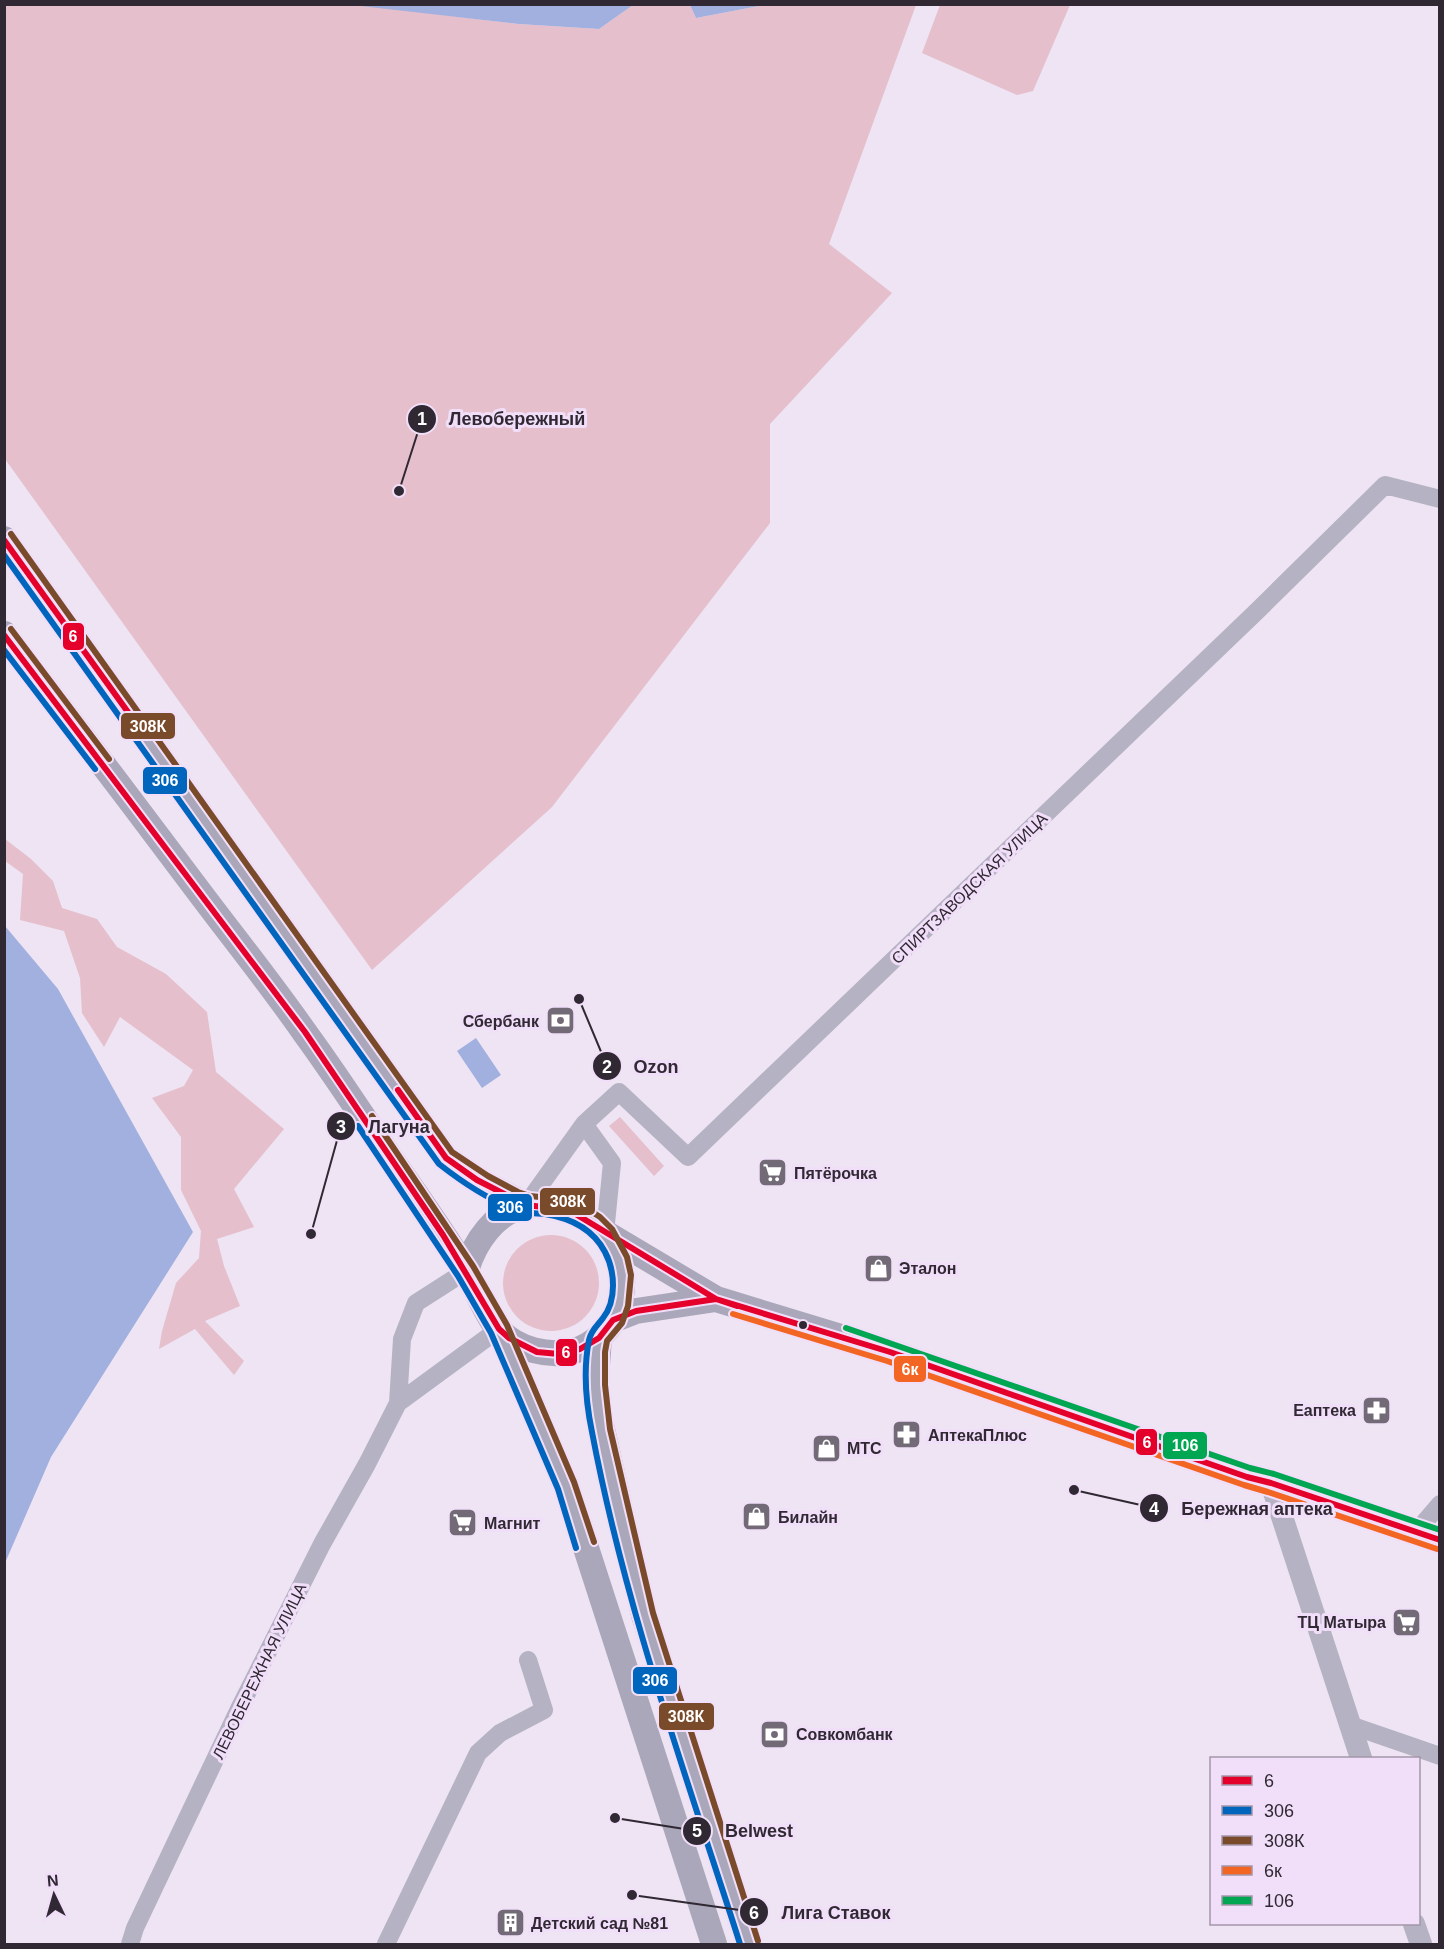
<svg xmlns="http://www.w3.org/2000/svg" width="1444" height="1949" font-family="Arial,sans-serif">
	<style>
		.green { fill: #e5bfcb }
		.water { fill: #a1b0de }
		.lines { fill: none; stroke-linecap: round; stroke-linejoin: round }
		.minor { stroke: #b5b2c3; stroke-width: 18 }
		.tertiary { stroke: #b5b2c3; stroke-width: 22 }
		.secondary { stroke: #aba7ba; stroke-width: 26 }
		.bus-1-casing { stroke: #f1def9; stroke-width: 10 }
		.bus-2-casing { stroke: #f1def9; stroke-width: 10 }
		.bus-3-casing { stroke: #f1def9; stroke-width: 10 }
		.bus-4-casing { stroke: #f1def9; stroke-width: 10 }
		.bus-5-casing { stroke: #f1def9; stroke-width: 10 }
		.bus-1 { stroke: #e4002b; stroke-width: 6 }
		.bus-2 { stroke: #0065bd; stroke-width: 6 }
		.bus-3 { stroke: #7a4b2a; stroke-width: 6 }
		.bus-4 { stroke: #f26522; stroke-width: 6 }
		.bus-5 { stroke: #00a651; stroke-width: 6 }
		.bus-dot { fill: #302933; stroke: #f1def9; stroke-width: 2 }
		.labels { text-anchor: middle; stroke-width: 6; stroke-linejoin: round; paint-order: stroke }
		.street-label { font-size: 16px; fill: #302933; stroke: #f1def9 }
		.poi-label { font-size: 16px; font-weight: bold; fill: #302933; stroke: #f1def9; text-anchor: start }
		.leader { fill: none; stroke: #302933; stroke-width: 2 }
		.callout-dot { fill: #302933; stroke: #f1def9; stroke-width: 2 }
		.mark-label { font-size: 18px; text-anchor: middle; font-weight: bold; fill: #fff }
		.callout-label { font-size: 18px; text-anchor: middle; font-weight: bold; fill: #302933; stroke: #f1def9; stroke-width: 6; stroke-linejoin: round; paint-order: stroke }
		.line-badge { stroke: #f1def9; stroke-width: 2 }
		.badge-label { font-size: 16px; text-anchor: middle; font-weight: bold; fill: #fff }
	</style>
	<rect width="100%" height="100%" fill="#eee4f3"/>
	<path class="green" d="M352,4L519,24L599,29L633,5H690L696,18L764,5H916L829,244L892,293L770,424V523L552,807L372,970L5,459L4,5Z
		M940,5V4L1070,5L1033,91L1017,95L922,53Z
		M5,839L31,859L53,881L62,908L97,919L117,947L166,974L207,1012L216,1072L284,1129L234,1189L254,1227L217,1239L224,1266L240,1306L205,1321L244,1361L234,1375L195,1329L159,1349L162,1331L176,1283L199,1258L201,1231L181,1190V1137L152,1098L184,1086L193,1070L120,1017L104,1047L82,1013L80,978L64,931L20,920L23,874L5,861Z
		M620,1117L664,1166L654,1176L609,1126Z
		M503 1283a48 48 0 1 1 96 0a48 48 0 1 1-96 0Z"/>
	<path class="water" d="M352,5H633L599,29L519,24Z
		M690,5H764L696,18Z
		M5,926L58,989L193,1232L51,1457L5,1563Z
		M476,1038L501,1075L482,1088L457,1051Z"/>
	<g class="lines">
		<path class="minor" d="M526,1205L584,1124
			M605,1233L612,1163L584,1124L619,1092L688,1157L1255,613L1385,485L1440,499
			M398,1403L499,1329
			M1416,1532L1440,1504
			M1350,1725L1440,1756
			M130,1944L135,1928L239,1709L322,1544L367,1464L398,1403L402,1339L416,1303L466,1271
			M386,1944L478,1753L500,1733L544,1710L528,1660"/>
		<path class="tertiary" d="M1271,1483L1361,1758
			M1414,1924L1421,1944"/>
		<path class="secondary" d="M4,539L446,1158L477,1180L526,1205
			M4,634C71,722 137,809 203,897C237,942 273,987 305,1033C335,1074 363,1117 391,1159C416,1195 442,1231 465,1269C476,1287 486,1315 499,1330C517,1350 549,1357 574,1351C592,1346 609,1331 616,1314C635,1266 608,1219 559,1208C549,1206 537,1203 527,1205C495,1211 474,1243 466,1271
			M605,1233L716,1299L890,1352L1247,1477L1271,1483L1440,1540
			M613,1320L636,1311L716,1299
			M499,1329L566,1486L714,1944
			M599,1338L596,1379L597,1407L644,1615L749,1944"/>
		<defs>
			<path id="bus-1" d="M4,540L143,733
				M4,635L305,1032L443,1235L499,1329L509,1338L537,1352L559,1354L580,1349L599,1338L613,1320L636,1311L716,1299L890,1352L1247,1477L1271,1483L1440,1540
				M398,1090L446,1158L477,1180L526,1205L569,1210L716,1299L737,1306"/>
			<path id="bus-2" d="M4,555L439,1164C462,1182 487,1199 514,1209C525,1214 534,1213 545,1214C570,1218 593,1229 605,1252C615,1271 617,1300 603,1318C598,1325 591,1330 589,1340C583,1370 586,1403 592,1432C625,1607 686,1775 740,1944
				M4,650L95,769
				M358,1126L458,1276L491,1333L558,1489L576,1548"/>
			<path id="bus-3" d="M11,534L452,1152L488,1176L518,1192L530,1196L560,1199L586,1208L600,1217L612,1229L627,1257L631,1275L628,1306L622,1323L607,1341L605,1352V1385L610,1429L653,1613L758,1941
				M11,629L109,759
				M372,1116L473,1266L507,1325L574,1482L594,1542"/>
			<path id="bus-4" d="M733,1314L887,1361L1244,1485L1268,1492L1437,1549"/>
			<path id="bus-5" d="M846,1328L1250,1468L1274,1474L1440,1530"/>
		</defs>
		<use href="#bus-1" class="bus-1-casing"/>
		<use href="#bus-2" class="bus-2-casing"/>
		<use href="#bus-3" class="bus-3-casing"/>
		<use href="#bus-4" class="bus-4-casing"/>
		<use href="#bus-5" class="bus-5-casing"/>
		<use href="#bus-1" class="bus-1"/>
		<use href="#bus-2" class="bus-2"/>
		<use href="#bus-3" class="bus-3"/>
		<use href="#bus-4" class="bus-4"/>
		<use href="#bus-5" class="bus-5"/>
	</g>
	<defs>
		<symbol id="bank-square" viewBox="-11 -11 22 22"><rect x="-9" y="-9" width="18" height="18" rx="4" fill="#726a76" stroke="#f1def9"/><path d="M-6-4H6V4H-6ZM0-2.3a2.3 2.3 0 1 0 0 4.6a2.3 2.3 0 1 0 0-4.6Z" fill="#fff"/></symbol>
		<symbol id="supermarket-square" viewBox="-11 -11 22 22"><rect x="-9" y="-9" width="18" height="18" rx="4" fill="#726a76" stroke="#f1def9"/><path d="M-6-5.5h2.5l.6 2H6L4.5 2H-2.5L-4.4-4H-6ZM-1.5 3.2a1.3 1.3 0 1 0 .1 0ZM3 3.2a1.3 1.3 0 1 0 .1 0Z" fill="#fff"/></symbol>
		<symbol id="shop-square" viewBox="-11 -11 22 22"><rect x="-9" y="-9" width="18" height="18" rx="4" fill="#726a76" stroke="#f1def9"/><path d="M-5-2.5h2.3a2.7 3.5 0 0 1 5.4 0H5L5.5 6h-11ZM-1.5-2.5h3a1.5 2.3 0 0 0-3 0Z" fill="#fff"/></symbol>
		<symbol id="pharmacy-square" viewBox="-11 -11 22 22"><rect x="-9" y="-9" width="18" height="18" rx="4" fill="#726a76" stroke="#f1def9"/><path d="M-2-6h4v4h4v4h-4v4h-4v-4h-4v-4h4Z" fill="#fff"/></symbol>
		<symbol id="building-square" viewBox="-11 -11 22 22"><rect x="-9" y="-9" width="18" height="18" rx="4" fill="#726a76" stroke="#f1def9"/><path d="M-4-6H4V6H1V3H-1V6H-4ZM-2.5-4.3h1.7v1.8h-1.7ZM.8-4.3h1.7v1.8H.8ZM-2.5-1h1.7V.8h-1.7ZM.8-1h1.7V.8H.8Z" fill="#fff"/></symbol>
	</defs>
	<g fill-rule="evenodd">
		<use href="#bank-square" x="544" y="1004" width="33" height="33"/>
		<use href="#supermarket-square" x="756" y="1156" width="33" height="33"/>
		<use href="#shop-square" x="862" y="1252" width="33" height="33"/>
		<use href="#pharmacy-square" x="1360" y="1394" width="33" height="33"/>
		<use href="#pharmacy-square" x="890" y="1418" width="33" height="33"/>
		<use href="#shop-square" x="810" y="1432" width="33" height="33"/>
		<use href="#shop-square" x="740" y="1500" width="33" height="33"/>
		<use href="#supermarket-square" x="446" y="1506" width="33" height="33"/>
		<use href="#supermarket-square" x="1390" y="1606" width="33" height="33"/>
		<use href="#bank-square" x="758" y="1718" width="33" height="33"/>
		<use href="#building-square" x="494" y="1906" width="33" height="33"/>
	</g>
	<circle class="bus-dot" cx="803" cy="1325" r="5"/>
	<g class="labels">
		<g class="street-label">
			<text transform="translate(969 888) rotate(-44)" y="6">СПИРТЗАВОДСКАЯ УЛИЦА</text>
			<text transform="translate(259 1671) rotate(-64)" y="6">ЛЕВОБЕРЕЖНАЯ УЛИЦА</text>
		</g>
		<g class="poi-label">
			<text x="539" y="1027" text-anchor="end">Сбербанк</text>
			<text x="794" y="1179">Пятёрочка</text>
			<text x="899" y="1274">Эталон</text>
			<text x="1356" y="1416" text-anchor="end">Еаптека</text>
			<text x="928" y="1441">АптекаПлюс</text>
			<text x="847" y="1454">МТС</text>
			<text x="778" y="1523">Билайн</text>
			<text x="484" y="1529">Магнит</text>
			<text x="1386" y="1628" text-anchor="end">ТЦ Матыра</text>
			<text x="796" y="1740">Совкомбанк</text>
			<text x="531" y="1929">Детский сад №81</text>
		</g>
	</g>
	<path class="leader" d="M399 491L422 419M579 999L607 1066M311 1234L341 1126M1074 1490L1154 1508M615 1818L697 1831M632 1895L754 1912"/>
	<g class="callout-dot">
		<circle cx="399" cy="491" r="6"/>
		<circle cx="579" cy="999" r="6"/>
		<circle cx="311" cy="1234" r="6"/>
		<circle cx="1074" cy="1490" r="6"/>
		<circle cx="615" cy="1818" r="6"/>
		<circle cx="632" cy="1895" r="6"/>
		<circle cx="422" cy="419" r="15"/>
		<circle cx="607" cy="1066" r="15"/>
		<circle cx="341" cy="1126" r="15"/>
		<circle cx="1154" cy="1508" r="15"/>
		<circle cx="697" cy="1831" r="15"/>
		<circle cx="754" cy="1912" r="15"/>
	</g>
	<g class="mark-label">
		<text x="422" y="425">1</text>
		<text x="607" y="1073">2</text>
		<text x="341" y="1133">3</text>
		<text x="1154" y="1515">4</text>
		<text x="697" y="1837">5</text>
		<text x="754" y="1919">6</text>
	</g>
	<g class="callout-label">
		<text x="517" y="425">Левобережный</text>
		<text x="656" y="1073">Ozon</text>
		<text x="399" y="1133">Лагуна</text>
		<text x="1257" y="1515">Бережная аптека</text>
		<text x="759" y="1837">Belwest</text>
		<text x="836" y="1919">Лига Ставок</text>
	</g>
	<g class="line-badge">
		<rect x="62" y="622" width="23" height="29" rx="6" fill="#e4002b"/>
		<rect x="120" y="712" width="56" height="28" rx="6" fill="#7a4b2a"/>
		<rect x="142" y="766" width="46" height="29" rx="6" fill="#0065bd"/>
		<rect x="539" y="1187" width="57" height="29" rx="6" fill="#7a4b2a"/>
		<rect x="487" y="1193" width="46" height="29" rx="6" fill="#0065bd"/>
		<rect x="555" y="1338" width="23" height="29" rx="6" fill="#e4002b"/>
		<rect x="893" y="1355" width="34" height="28" rx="6" fill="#f26522"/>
		<rect x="1135" y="1428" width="23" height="28" rx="6" fill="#e4002b"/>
		<rect x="1162" y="1431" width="46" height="29" rx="6" fill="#00a651"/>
		<rect x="632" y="1666" width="46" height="29" rx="6" fill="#0065bd"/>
		<rect x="658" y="1702" width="57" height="29" rx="6" fill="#7a4b2a"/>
	</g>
	<g class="badge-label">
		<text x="73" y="642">6</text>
		<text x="148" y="732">308К</text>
		<text x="165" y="786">306</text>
		<text x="568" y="1207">308К</text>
		<text x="510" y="1213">306</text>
		<text x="566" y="1358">6</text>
		<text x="910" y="1375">6к</text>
		<text x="1147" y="1448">6</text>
		<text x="1185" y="1451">106</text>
		<text x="655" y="1686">306</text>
		<text x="686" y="1722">308К</text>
	</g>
	<rect width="1444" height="1949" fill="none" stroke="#302933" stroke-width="12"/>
	<rect x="1210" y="1757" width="210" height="168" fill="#f1def9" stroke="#a496aa" stroke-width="1.5"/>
	<rect x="1222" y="1776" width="30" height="9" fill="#e4002b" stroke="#a496aa" stroke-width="1.5"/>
	<text x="1264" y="1787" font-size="18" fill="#302933">6</text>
	<rect x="1222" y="1806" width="30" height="9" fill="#0065bd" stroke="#a496aa" stroke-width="1.5"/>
	<text x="1264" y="1817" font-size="18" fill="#302933">306</text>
	<rect x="1222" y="1836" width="30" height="9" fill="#7a4b2a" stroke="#a496aa" stroke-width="1.5"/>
	<text x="1264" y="1847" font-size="18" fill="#302933">308К</text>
	<rect x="1222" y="1866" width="30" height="9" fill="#f26522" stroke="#a496aa" stroke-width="1.5"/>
	<text x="1264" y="1877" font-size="18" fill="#302933">6к</text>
	<rect x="1222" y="1896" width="30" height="9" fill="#00a651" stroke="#a496aa" stroke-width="1.5"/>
	<text x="1264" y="1907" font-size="18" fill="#302933">106</text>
	<g transform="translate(54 1895) rotate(355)" stroke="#f1def9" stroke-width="4.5" paint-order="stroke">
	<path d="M0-4.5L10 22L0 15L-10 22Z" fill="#302933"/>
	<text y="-9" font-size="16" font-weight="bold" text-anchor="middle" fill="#302933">N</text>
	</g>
</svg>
